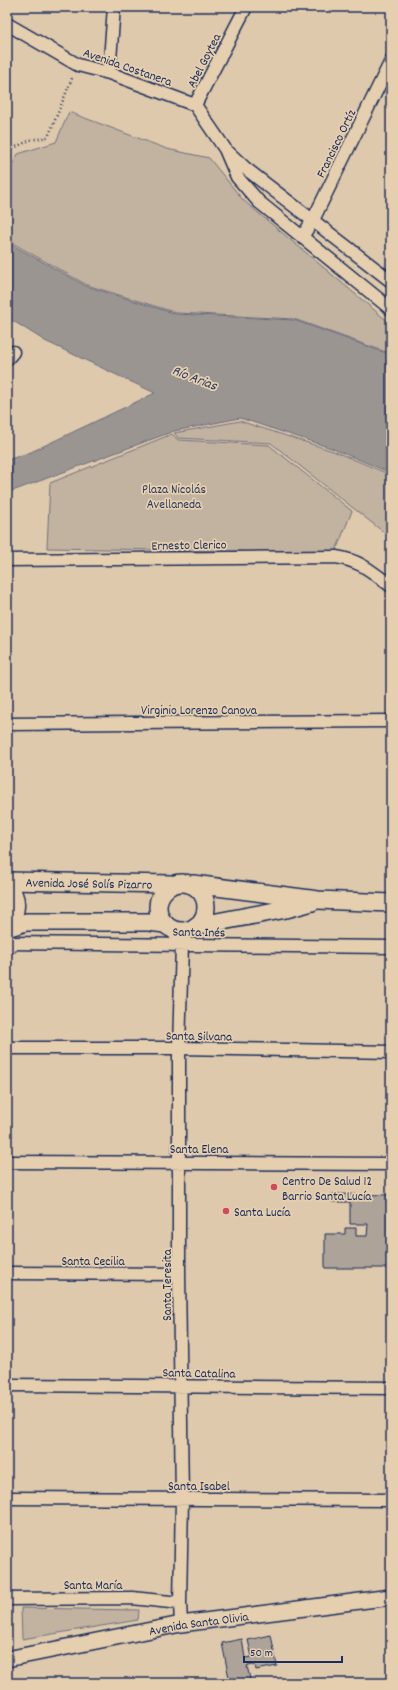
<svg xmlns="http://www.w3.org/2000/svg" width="398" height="1690" font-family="Dekko,sans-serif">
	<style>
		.green { fill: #c2b2a0; stroke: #6e707f }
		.water { fill: #9b9592; stroke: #686c7d }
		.building { fill: #aea398; stroke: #1b2f5e }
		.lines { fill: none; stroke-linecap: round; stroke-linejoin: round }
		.minor-casing { stroke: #1b2f5e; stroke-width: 15 }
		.tertiary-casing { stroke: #1b2f5e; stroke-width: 18 }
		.secondary-casing { stroke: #1b2f5e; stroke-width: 20 }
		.path { stroke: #1b2f5e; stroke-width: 2.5; stroke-dasharray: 1 3; stroke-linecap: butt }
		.minor { stroke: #e6cfaf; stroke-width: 12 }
		.tertiary { stroke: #e6cfaf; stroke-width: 15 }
		.secondary { stroke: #e6cfaf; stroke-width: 17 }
		.poi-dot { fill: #d1495b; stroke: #e6cfaf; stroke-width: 1.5 }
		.labels { text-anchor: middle; stroke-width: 3.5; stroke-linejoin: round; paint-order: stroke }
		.street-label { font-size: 13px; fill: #1b2f5e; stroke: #e6cfaf }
		.park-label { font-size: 13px; fill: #2c3c65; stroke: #e6cfaf }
		.poi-label { font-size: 13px; fill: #1b2f5e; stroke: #e6cfaf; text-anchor: start }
		.water-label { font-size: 14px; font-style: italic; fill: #2e3e66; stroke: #e6cfaf }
	</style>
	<rect width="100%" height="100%" fill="#dec9ac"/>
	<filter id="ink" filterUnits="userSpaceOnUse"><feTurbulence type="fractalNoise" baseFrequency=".025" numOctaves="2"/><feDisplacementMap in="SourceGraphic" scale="8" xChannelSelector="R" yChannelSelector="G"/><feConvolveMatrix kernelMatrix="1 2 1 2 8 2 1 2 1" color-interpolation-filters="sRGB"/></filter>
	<g filter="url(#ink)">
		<path class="green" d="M69,112L167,149L209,158L243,200L391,324V353L383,351L294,319L177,313L87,285L7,240V174L18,154L56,142Z
			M240,421L333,451L391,475V538L271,443L178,438L174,433Z
			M172,434L178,440L269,445L352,511L335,553L47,548L50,483Z
			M21,1608L139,1610L138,1620L22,1639Z"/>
		<path class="water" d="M7,242L86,286L176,314L294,320L383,352L391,354V473L331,448L240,418L174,431L7,493V460L31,452L155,393L45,341L7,317Z"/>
		<path class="building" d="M332,1194L391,1195V1268H325V1234H345V1228H356V1236H367L368,1224H350V1202H332Z
			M271,1635L277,1666L256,1670L255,1665L247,1666L251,1683H230L222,1643L242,1639L245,1658L252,1657L248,1640Z"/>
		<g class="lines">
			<defs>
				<path id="minor" d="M7,24L78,65L109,73L195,105L225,149L237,177L259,202L391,309
					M109,73L114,7
					M195,105L246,7
					M229,153L245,168L391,281
					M302,237L313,220L391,61
					M7,359L13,352
					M7,560L336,557C361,561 371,571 391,586
					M7,724L391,721
					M170,928L182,944
					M7,943L391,947
					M7,1048H179L391,1052
					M7,1162L391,1164
					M7,1273L179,1274
					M7,1385L391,1388
					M7,1498L391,1500
					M7,1599L132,1598L180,1603
					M181,1624L180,1603L182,1499L179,1274V1048L182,944L187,931"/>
				<g id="tertiary">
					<path id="s1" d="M7,1659L181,1624L391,1597"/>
				</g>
				<g id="secondary">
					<path id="s2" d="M7,881L171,884"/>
					<circle cx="182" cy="907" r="24"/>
					<path d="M193,884L318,900L391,903"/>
					<path d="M7,885C19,897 18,913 7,925"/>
					<path d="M196,926L286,909L312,902"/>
					<path d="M7,928L26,922H149L165,924"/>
					<path d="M7,942L10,944"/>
				</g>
			</defs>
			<use href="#minor" class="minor-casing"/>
			<use href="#tertiary" class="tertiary-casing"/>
			<use href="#secondary" class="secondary-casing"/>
			<path class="path" d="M7,159L12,149L30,140L48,137L73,76"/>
			<use href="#minor" class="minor"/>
			<use href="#tertiary" class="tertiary"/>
			<use href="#secondary" class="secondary"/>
		</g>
	</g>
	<g class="poi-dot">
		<circle cx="274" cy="1187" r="4"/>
		<circle cx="226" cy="1211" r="4"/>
	</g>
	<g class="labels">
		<g class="street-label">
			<text transform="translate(203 60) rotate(-63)" y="5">Abel Goytea</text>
			<text transform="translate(128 66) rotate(19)" y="5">Avenida Costanera</text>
			<text transform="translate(335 143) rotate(-64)" y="5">Francisco Ortíz</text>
			<text transform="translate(189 544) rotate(-1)" y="5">Ernesto Clerico</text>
			<text x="199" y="714">Virginio Lorenzo Canova</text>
			<text dy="5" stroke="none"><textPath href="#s2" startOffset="82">Avenida José Solís Pizarro</textPath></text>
			<text transform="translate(199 931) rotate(1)" y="5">Santa Inés</text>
			<text transform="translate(199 1035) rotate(1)" y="5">Santa Silvana</text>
			<text x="199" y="1153">Santa Elena</text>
			<text x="93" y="1265">Santa Cecilia</text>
			<text transform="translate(166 1285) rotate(-90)" y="5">Santa Teresita</text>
			<text transform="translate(199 1372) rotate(1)" y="5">Santa Catalina</text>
			<text x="199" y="1490">Santa Isabel</text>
			<text x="93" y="1589">Santa María</text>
			<text dy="5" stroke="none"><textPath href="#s1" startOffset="195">Avenida Santa Olivia</textPath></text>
		</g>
		<g class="park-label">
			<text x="174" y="493">Plaza Nicolás<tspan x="174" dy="15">Avellaneda</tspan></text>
		</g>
		<g class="poi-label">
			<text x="282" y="1185">Centro De Salud 12<tspan x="282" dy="15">Barrio Santa Lucía</tspan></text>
			<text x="234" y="1216">Santa Lucía</text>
		</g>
		<g class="water-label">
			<text transform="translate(195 377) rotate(21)" y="5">Río Arias</text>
		</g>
	</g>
	<rect width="398" height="1690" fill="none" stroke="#e6cfaf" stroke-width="24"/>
	<rect x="12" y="12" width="374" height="1666" fill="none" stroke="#1b2f5e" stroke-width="1.5" filter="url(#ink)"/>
	<path d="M244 1656v6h98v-6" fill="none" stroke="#1b2f5e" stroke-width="2"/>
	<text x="250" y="1656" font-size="12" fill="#1b2f5e" stroke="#e6cfaf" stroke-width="3" paint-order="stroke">50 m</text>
</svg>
